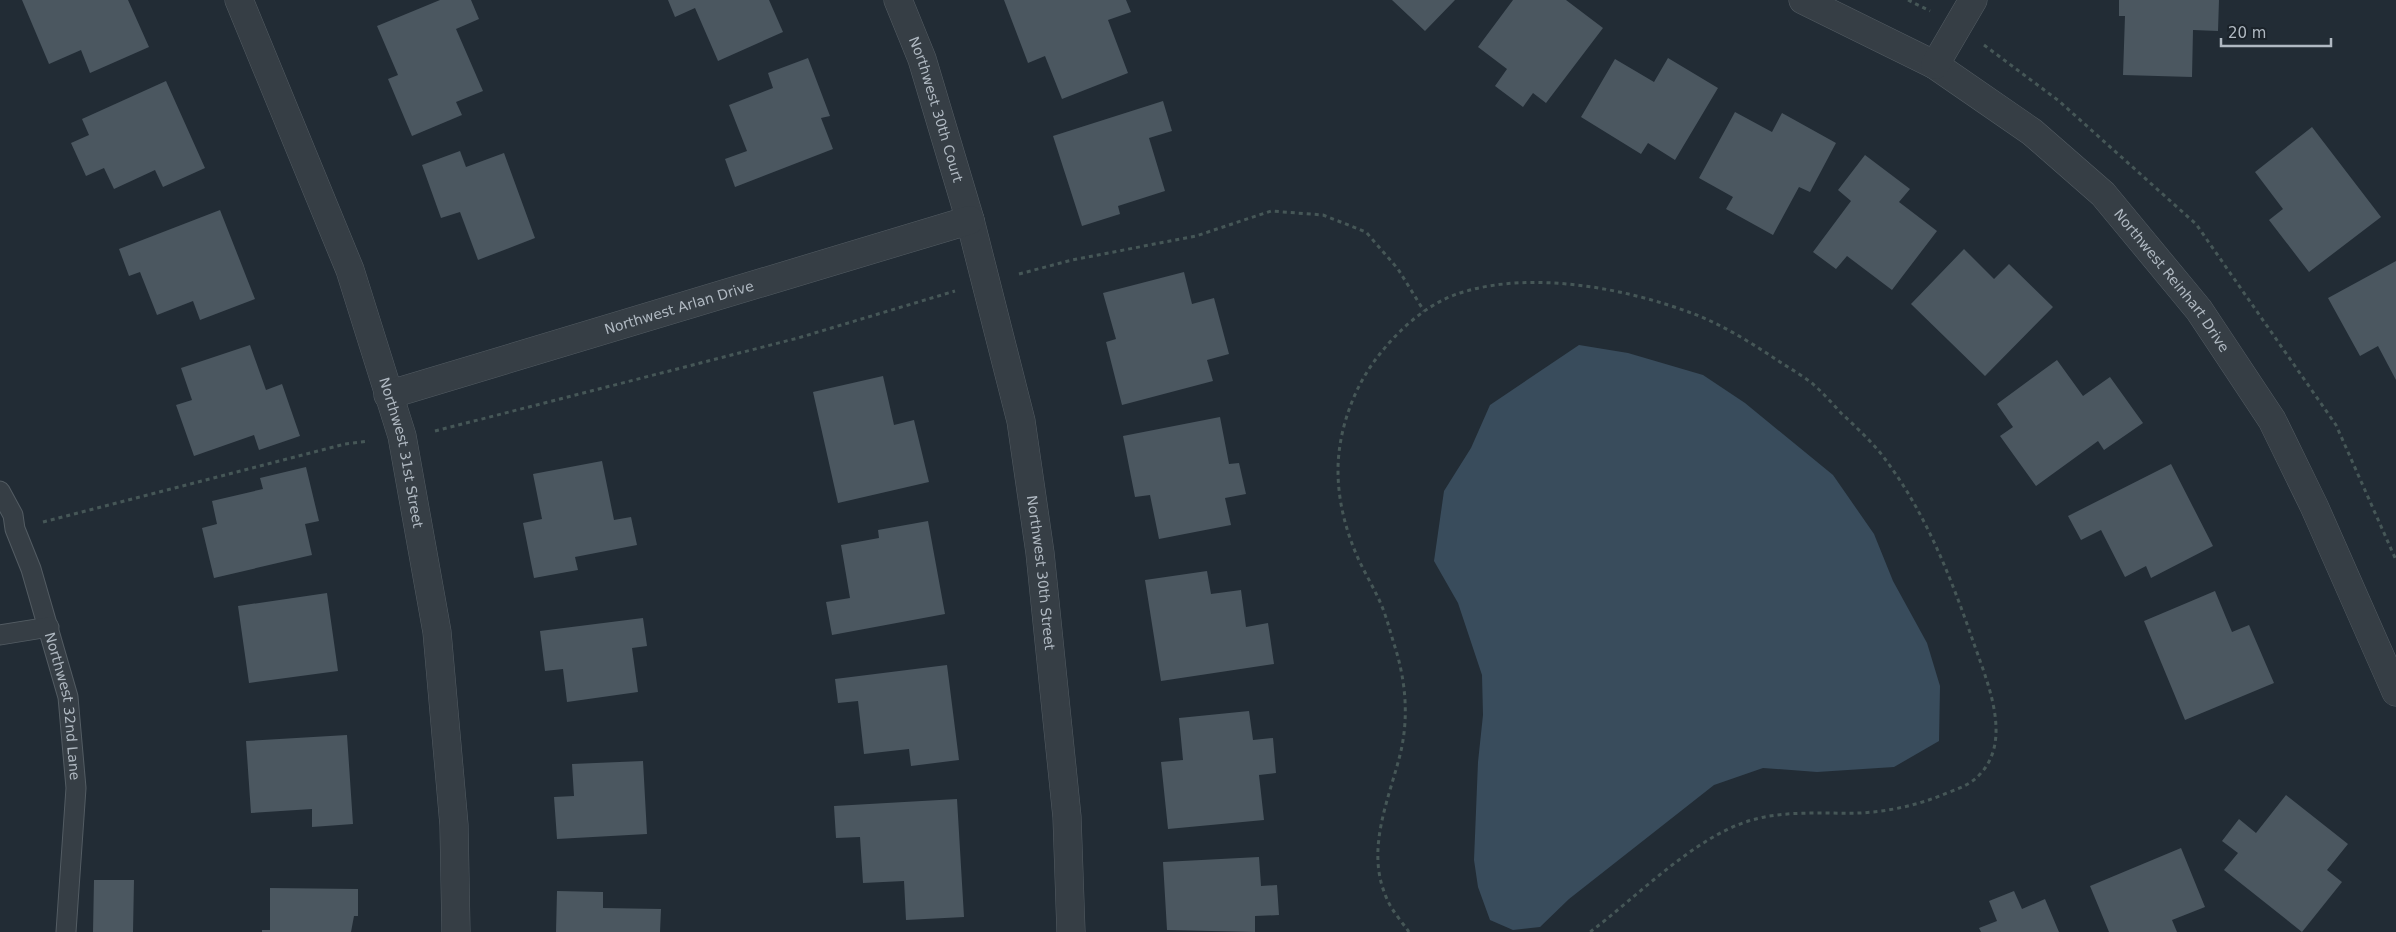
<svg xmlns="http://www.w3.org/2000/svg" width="2396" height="932" font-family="'DejaVu Sans',sans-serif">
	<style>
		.water { fill: #394c5c }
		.building { fill: #4b5760 }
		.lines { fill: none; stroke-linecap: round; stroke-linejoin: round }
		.lane-casing { stroke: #535c63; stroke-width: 21 }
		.street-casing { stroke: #535c63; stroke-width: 29 }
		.path { stroke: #465757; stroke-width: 3; stroke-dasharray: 4 4; stroke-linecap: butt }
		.lane { stroke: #363e45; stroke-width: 19 }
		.street { stroke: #363e45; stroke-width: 28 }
		.labels { text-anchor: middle; stroke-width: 5; stroke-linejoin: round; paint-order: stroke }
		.street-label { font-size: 14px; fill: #b0b9c2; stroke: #1b232a }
	</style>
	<rect width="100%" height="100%" fill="#222c35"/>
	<path class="water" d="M1579,345L1628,353L1703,375L1745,403L1833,475L1874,534L1893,581L1927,643L1940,686L1939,741L1894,767L1817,772L1763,768L1714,785L1569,899L1540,927L1513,930L1490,920L1478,887L1474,860L1478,762L1483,715L1482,675L1458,603L1434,561L1444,491L1471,448L1490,405Z"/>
	<path class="building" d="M22,0H128L149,47L90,73L81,50L49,64Z
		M440,0H471L479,19L456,29L483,91L456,102L462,115L412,136L388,79L398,75L377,26Z
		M668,0H769L783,32L718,61L695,8L675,17Z
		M1004,0H1126L1131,12L1108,20L1128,73L1062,99L1045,56L1028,63Z
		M1392,0H1455L1425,31Z
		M1513,0H1566L1603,28L1546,103L1533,93L1523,107L1495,86L1507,69L1478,47Z
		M2119,0H2219L2218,31L2193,30L2192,77L2123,75L2125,16H2119Z
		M808,58L830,116L821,118L833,149L735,187L725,159L747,151L729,105L773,88L768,73Z
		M1668,58L1718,88L1675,160L1648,143L1641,154L1581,117L1615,59L1654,82Z
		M166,81L205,168L163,187L155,170L114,189L104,168L86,176L71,143L89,135L82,119Z
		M1163,101L1172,131L1149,138L1165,191L1118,206L1120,214L1082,226L1053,136Z
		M1735,112L1772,132L1782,113L1836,143L1810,192L1799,187L1773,235L1726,209L1733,197L1699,178Z
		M2312,127L2381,217L2309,272L2269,220L2283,209L2255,172Z
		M460,151L466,167L504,153L535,238L478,260L460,212L441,218L422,165Z
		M1865,155L1910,189L1899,202L1937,231L1892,290L1847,256L1836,269L1813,252L1851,201L1838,190Z
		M220,210L255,299L200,320L193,301L157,315L140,272L129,276L119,249Z
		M1964,249L1994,279L2009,264L2053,307L1985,376L1911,304Z
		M2396,261V380L2378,346L2360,356L2328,298Z
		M1184,272L1192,304L1214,298L1229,354L1207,360L1213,381L1122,405L1106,342L1116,339L1103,293Z
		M250,345L266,390L282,384L300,436L259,450L254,435L194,456L176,405L192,400L181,368Z
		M2057,360L2083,396L2110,377L2143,423L2104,450L2098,441L2036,486L2000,436L2013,427L1997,404Z
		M883,376L894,425L914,420L929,482L838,503L813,392Z
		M1220,417L1229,464L1239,463L1246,494L1225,498L1231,525L1159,539L1150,495L1135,497L1123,436Z
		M602,461L614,520L631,517L637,545L575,557L578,570L534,578L523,523L542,519L533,474Z
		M2171,464L2213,546L2151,578L2146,566L2125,577L2101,530L2081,540L2068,516Z
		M306,467L319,521L305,524L312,555L214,578L202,528L217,524L212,501L263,489L260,478Z
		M928,521L945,614L832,635L826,602L850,598L841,545L879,538L878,530Z
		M1207,571L1211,594L1241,590L1246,627L1268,623L1274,664L1161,681L1145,580Z
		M2215,591L2232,632L2249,625L2274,683L2185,720L2144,621Z
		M327,593L338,671L249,683L238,606Z
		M643,618L647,646L632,648L638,692L567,702L563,669L545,671L540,631Z
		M947,665L959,760L911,766L909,749L864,754L858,701L838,703L835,679Z
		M1249,711L1253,740L1273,738L1276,773L1259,775L1264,820L1168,829L1161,762L1183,760L1179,718Z
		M347,735L353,824L312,827V809L251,813L246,741Z
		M643,761L647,834L557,839L554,797L574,796L572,764Z
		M2286,795L2348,844L2327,870L2342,882L2302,932L2224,870L2238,853L2222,841L2239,819L2256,833Z
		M957,799L964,917L906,920L904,881L863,883L860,837L836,838L834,806Z
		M2181,848L2205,907L2172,920L2177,932H2109L2090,886Z
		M1259,857L1261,886L1277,885L1279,915L1255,916V932L1167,930L1163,862Z
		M94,880H134L133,932H93Z
		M270,888L358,889V916H354L351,932H262V930H270Z
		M557,891L603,892V908L661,909L660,932H556Z
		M2014,891L2022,909L2045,899L2059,932H1981L1979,928L1997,921L1989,901Z"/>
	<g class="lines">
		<defs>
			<g id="lane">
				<path id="s1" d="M0,491L13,515L15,529L31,569L68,697L76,788L66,932"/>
				<path d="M0,635L49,627"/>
			</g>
			<g id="street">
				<path id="s2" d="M239,0L350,270L402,436L437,632L454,825L456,932"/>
				<path id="s3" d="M898,0L922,59L970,220L1021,421L1040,553L1067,817L1071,932"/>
				<path id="s4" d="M1803,0L1935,65L2032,132L2103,194L2199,310L2272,420L2314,506L2396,692"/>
				<path d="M1935,65L1973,0"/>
				<path id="s5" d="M388,395L970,220"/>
			</g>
		</defs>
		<use href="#lane" class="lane-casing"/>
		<use href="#street" class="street-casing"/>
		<path class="path" d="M1908,0L1930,11
			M1984,45L2059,101L2196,224L2336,425L2396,560
			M1019,274L1072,260L1196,236L1271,211L1323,215L1366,232L1398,269L1424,311
			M435,431L798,338L955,291
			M43,522L345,444L369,441
			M1409,932C1402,922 1392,911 1387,899C1365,851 1388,802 1400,755C1409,719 1406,682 1395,647C1391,635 1388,622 1383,609C1376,591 1365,574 1357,556C1345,528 1338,500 1338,470C1338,432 1353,389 1376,359C1397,331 1426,304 1460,293C1531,270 1626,288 1694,314C1725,326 1753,344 1780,362C1791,369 1803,376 1813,384C1823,393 1832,403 1841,413C1855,426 1870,440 1882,455C1925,511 1950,575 1973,641C1986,679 2013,738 1981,773C1972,784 1960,788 1947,793C1919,805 1891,811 1861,813C1825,814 1787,810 1752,820C1695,836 1637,897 1590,932"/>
		<use href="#lane" class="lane"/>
		<use href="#street" class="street"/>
	</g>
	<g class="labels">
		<g class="street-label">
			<text dy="5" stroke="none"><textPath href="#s3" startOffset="116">Northwest 30th Court</textPath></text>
			<text dy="5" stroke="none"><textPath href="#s4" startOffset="470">Northwest Reinhart Drive</textPath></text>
			<text dy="5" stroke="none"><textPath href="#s5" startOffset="304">Northwest Arlan Drive</textPath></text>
			<text dy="5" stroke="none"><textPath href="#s2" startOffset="482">Northwest 31st Street</textPath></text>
			<text dy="5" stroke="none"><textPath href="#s3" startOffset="592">Northwest 30th Street</textPath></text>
			<text dy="5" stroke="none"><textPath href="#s1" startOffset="226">Northwest 32nd Lane</textPath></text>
		</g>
	</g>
	<path d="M2221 38v8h110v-8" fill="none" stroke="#b0b9c2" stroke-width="2.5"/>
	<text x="2228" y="38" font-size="15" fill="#b0b9c2" stroke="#1b232a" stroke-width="4" paint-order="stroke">20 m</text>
</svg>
